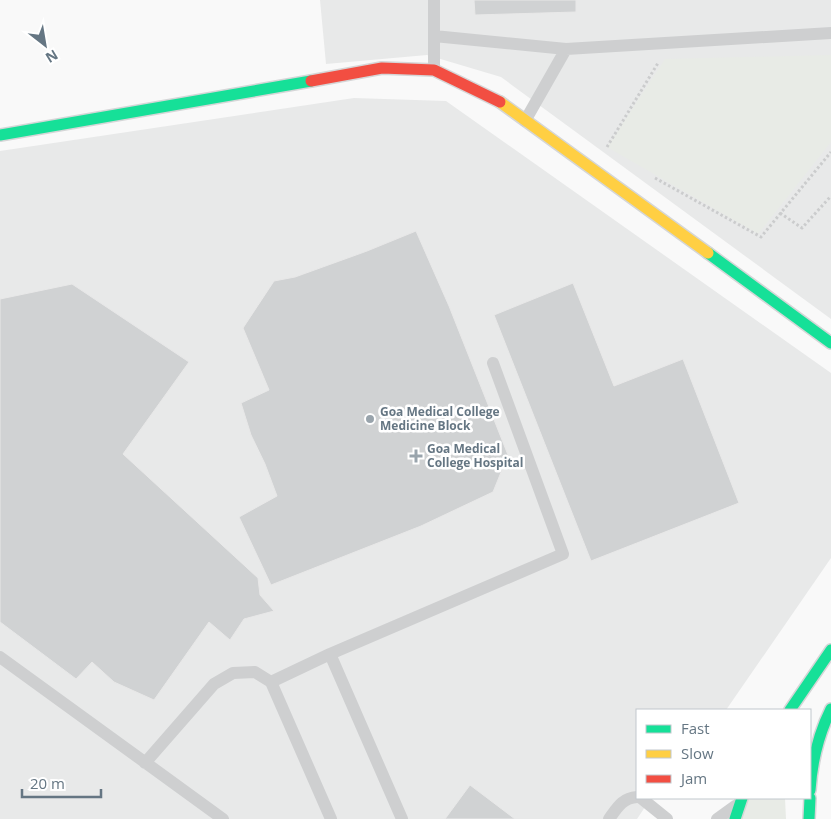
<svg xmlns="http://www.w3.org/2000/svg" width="831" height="819" font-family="'Open Sans',sans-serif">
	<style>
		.built { fill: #e8e9e9 }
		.green { fill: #e8ebe6 }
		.building { fill: #d0d2d3; stroke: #e8e8e8 }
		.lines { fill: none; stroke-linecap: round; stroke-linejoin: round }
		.fast-casing { stroke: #d5d6d7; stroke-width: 14 }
		.slow-casing { stroke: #d5d6d7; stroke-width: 14 }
		.jam-casing { stroke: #d5d6d7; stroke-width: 14 }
		.path { stroke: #cbcccd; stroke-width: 3; stroke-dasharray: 2.5 2.5; stroke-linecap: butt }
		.lane { stroke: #cecfd0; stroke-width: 12 }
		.fast { stroke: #16e098; stroke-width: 11 }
		.slow { stroke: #ffcf43; stroke-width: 11 }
		.jam { stroke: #f24e42; stroke-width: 11 }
		.poi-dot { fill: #99a4ac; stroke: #fff; stroke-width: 2 }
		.labels { text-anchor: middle; stroke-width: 5; stroke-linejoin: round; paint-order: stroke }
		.poi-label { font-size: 12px; font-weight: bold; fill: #657683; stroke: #fff; text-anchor: start }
	</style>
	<rect width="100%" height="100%" fill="#f9f9f9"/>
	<path class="built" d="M320,0H831V319L501,77L427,55L326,64Z
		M354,98L446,101L831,373V558L726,710H637V798H651L637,819H0V151Z"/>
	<path class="green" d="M831,55V142L758,234L607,147L665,59Z
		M735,798H785L786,819H725Z"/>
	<path class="building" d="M474,0H576V12L475,15Z
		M416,231L449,306L508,455L493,492L421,526L271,585L239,517L277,496L265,464L251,435L241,403L269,390L243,328L274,281L295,277L367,251Z
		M573,283L614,386L683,359L739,503L591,561L494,315Z
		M72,284L189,362L123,454L258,578L260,595L274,611L244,619L230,640L209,622L154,700L114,682L92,662L76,679L0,622V299Z
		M470,785L515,819H445Z"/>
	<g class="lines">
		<defs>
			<path id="fast" d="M0,135L311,81
				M708,253L831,343
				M790,710L831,650
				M810,790C812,761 818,735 831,709
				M735,819L742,798
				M809,819L810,798"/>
			<path id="slow" d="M500,102L708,253"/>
			<path id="jam" d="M311,81L382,68L434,70L500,102"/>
		</defs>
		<use href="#fast" class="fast-casing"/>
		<use href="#slow" class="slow-casing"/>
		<use href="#jam" class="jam-casing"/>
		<path class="path" d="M607,147L658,63
			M655,178L761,237L831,152
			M780,213L802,228L831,196"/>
		<path class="lane" d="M434,0V70
			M434,36L566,49L831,33
			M525,121L566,49
			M330,654L402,819
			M0,657L223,819
			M145,763L214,684L233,673L255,672L271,682
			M641,798L667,819
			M331,819L271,682L330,654L563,554L493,363
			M609,819C617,808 622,798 637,797
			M717,819L735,806"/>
		<use href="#fast" class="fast"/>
		<use href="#slow" class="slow"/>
		<use href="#jam" class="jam"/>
	</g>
	<g class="poi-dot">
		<circle cx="370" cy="419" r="5"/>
		<path d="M413.5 448.5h5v5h5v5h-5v5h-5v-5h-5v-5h5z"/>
	</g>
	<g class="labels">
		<g class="poi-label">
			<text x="380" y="416">Goa Medical College<tspan x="380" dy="14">Medicine Block</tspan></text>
			<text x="427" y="453">Goa Medical<tspan x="427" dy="14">College Hospital</tspan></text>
		</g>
	</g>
	<rect x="636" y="709" width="175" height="90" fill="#ffffff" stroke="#c1c8cd"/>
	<rect x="646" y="725" width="25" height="8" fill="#16e098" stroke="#c1c8cd"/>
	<text x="681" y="734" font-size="15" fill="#657683">Fast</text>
	<rect x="646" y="750" width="25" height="8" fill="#ffcf43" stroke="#c1c8cd"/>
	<text x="681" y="759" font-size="15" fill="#657683">Slow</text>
	<rect x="646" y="775" width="25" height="8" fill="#f24e42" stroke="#c1c8cd"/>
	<text x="681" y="784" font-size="15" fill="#657683">Jam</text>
	<g transform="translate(45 45) rotate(149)" stroke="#ffffff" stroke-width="4" paint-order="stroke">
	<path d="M0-4L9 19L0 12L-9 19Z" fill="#657683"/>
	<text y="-8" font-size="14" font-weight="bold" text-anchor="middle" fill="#657683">N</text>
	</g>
	<path d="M22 789v8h79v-8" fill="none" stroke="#657683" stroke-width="2.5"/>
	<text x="30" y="789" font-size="15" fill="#657683" stroke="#ffffff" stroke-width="4" paint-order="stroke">20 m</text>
</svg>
